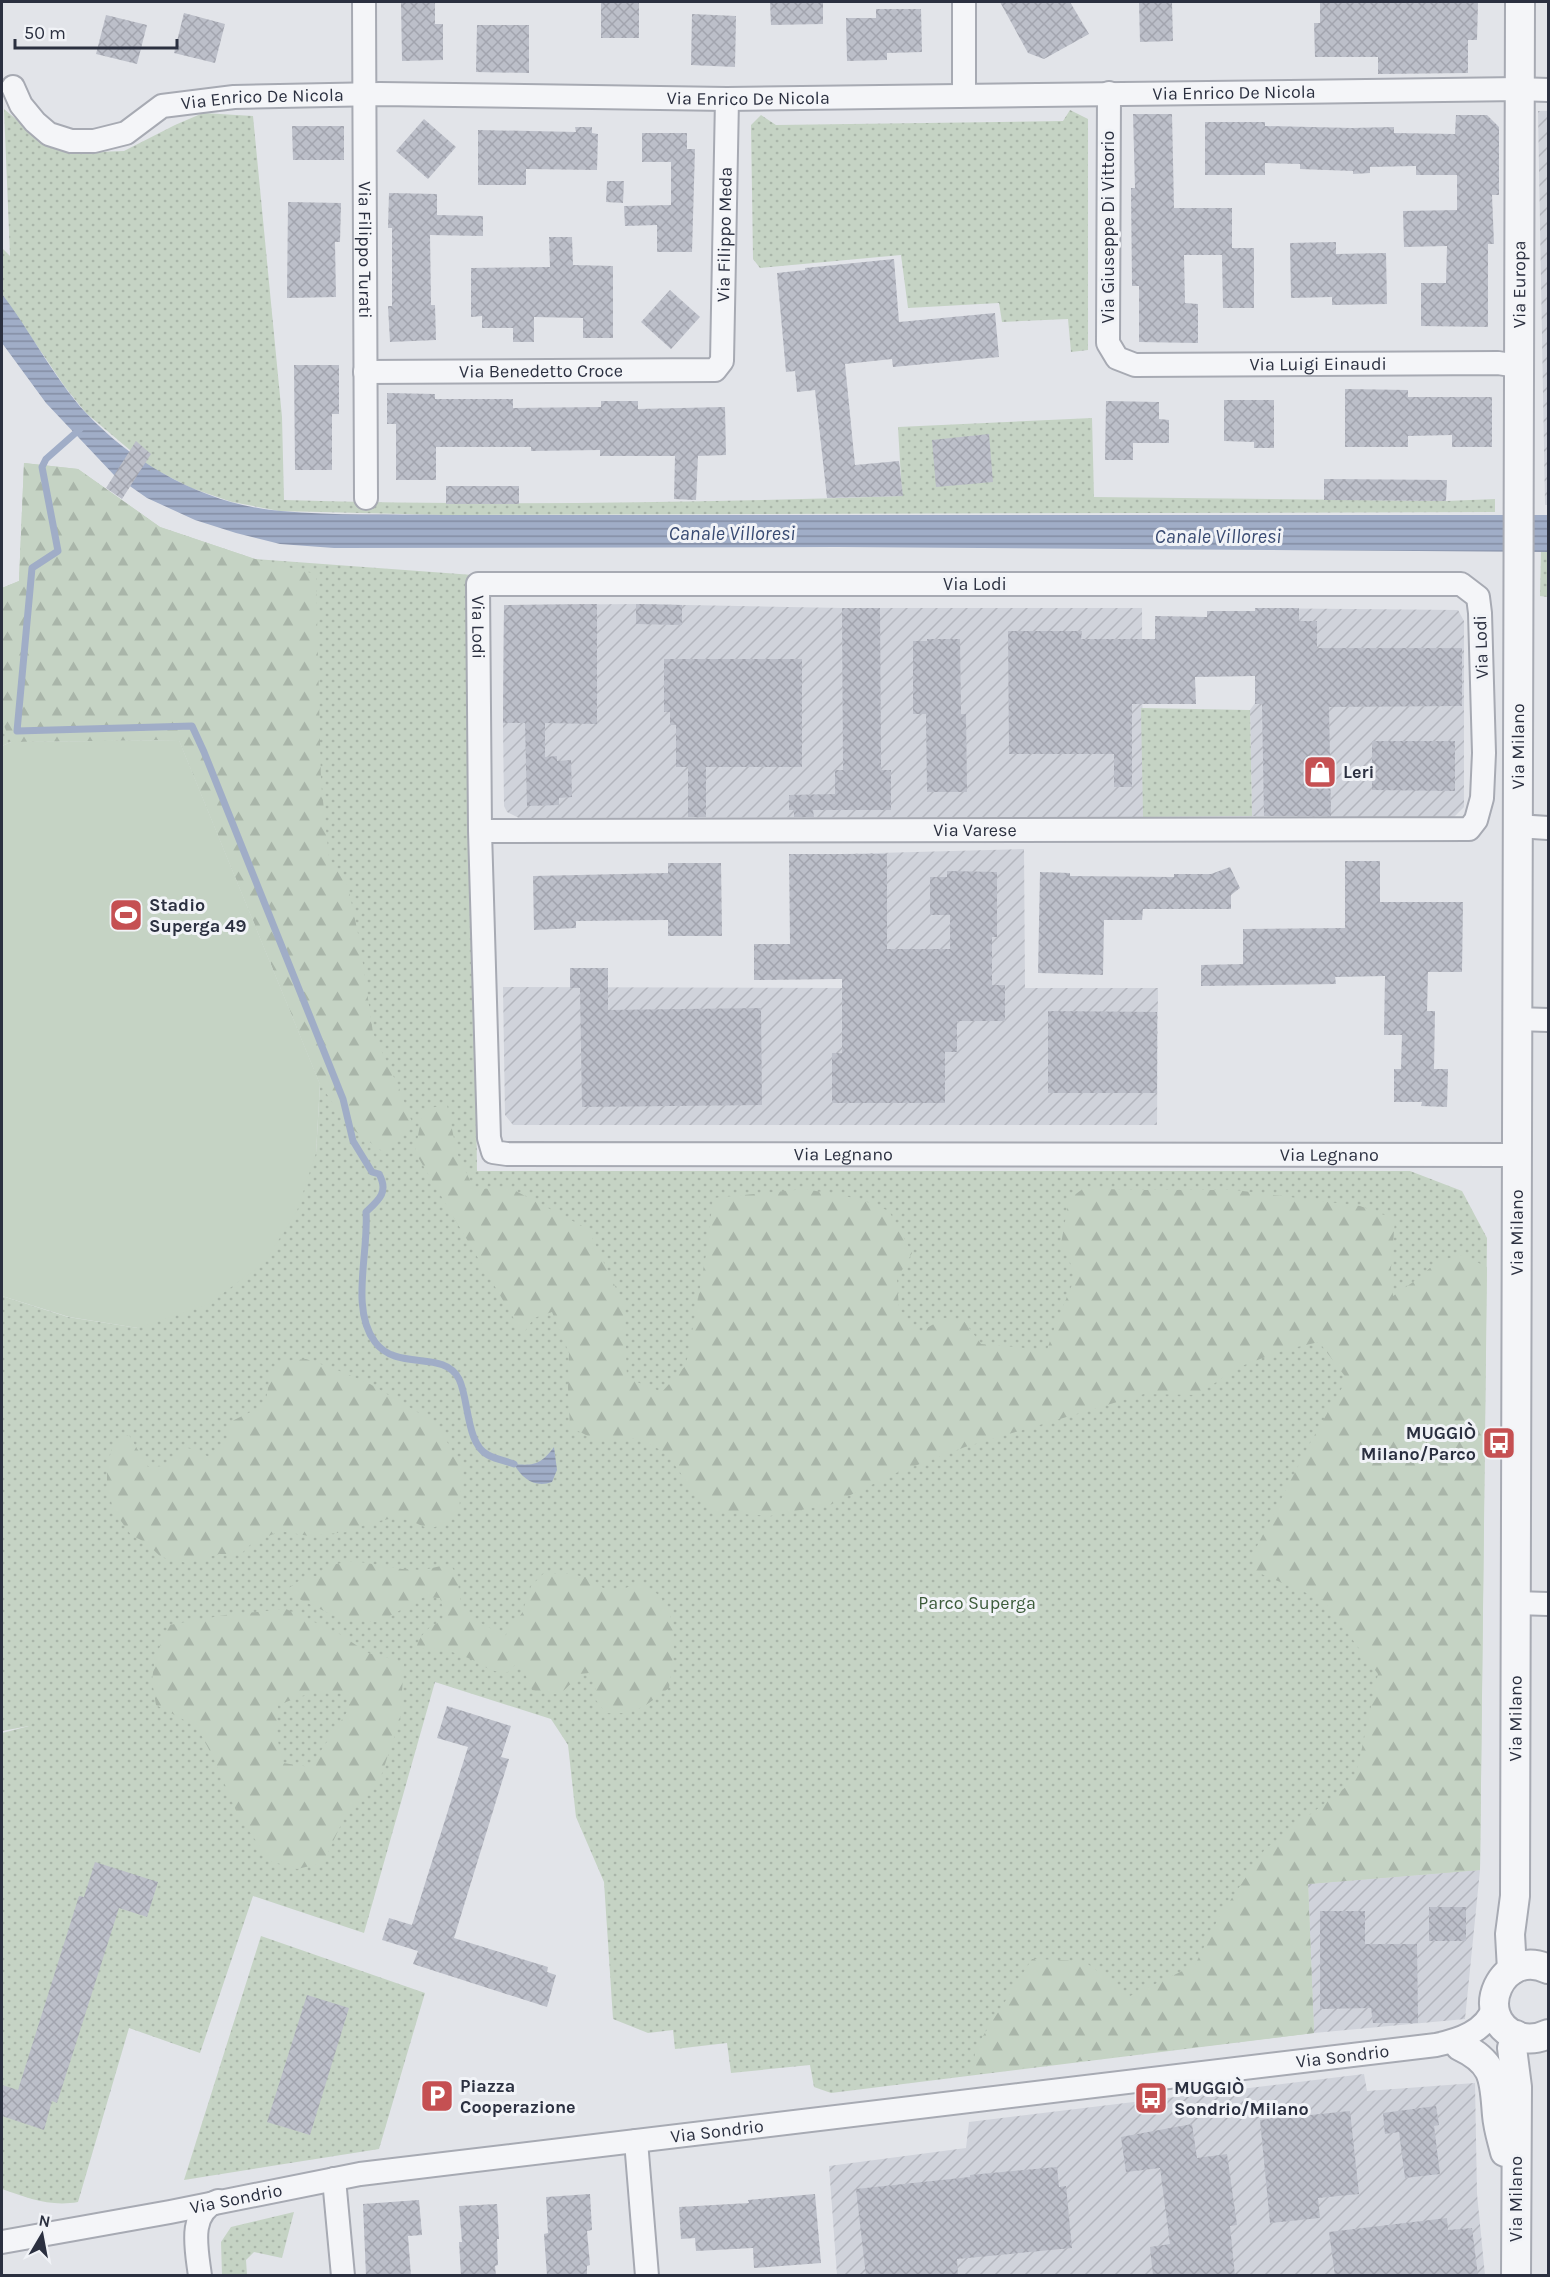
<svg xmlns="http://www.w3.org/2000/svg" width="1550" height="2277" font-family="Karla,sans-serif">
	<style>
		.industrial { fill: url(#industrial-furrows) }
		.green { fill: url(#green-dots) }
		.forest { fill: url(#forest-firs); fill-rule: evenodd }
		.pitch { fill: #c5d3c4 }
		.water { fill: url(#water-rules) }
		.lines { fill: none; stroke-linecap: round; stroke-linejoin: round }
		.stream { stroke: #a0adc7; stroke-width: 7 }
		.building { fill: url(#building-cross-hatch) }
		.minor-casing { stroke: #a7aab3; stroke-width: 26 }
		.tertiary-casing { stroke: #a7aab3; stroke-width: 32 }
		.minor { stroke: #f4f5f8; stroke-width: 22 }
		.tertiary { stroke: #f4f5f8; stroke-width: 28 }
		.labels { text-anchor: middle; stroke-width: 6; stroke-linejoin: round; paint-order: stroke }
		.street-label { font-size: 18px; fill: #2b3040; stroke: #f1f3f7 }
		.poi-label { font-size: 18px; font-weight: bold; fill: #2b3040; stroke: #f1f3f7; text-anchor: start }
		.park-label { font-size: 18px; fill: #3b5b39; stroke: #f1f3f7 }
		.water-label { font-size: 20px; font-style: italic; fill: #384a72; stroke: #f1f3f7 }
	</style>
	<defs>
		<pattern id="industrial-furrows" width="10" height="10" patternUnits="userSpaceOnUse" patternTransform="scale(1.5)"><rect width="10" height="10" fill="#d0d3db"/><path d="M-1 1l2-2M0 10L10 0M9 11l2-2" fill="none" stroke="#b3b5bd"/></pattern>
		<pattern id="green-dots" width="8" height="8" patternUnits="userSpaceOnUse" patternTransform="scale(1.5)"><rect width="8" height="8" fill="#c5d3c4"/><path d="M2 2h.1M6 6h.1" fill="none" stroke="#a9b5a9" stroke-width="1.8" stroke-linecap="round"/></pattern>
		<pattern id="forest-firs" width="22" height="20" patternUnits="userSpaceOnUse" patternTransform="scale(1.5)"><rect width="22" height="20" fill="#c5d3c4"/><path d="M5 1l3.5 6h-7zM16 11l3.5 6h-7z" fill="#a9b5a9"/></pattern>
		<pattern id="water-rules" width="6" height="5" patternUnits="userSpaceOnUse" patternTransform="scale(1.5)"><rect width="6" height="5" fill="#a0adc7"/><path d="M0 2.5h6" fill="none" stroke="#838da3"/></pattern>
		<pattern id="building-cross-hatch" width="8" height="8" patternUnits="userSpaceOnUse" patternTransform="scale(1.5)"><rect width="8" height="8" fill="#bcbfc9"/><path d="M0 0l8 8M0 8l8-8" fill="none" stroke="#a2a4ae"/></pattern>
	</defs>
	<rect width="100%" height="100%" fill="#e2e4e9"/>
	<path class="industrial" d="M1538,111H1548V505H1545Z
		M636,604L842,608H1142L1143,817L519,818L507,812L504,806L503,723L504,605Z
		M1255,608L1458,610L1464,621V807L1453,818L1252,816L1250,710L1255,703Z
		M1024,849L1025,988H1158L1157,1125H513L505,1115L503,987L842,988L841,854Z
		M1480,1870L1465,2019L1314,2033L1308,1884Z
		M1364,2074L1367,2091L1475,2083L1477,2194L1485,2275H837L829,2166L966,2148L969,2122Z"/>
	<path class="green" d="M4,109L48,146L70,153L124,151L175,125L203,113L253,116L282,417L284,500C490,506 696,503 902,496L898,427L1092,418L1094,497L1446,501L1495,499V512L445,515L279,511L232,502L191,488L150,467L86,413L65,387L2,294V248L10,256Z
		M1070,110L1088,119V350L1071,352L1068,319L1002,322L999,303L908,308L901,255L760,268L753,259L751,125L761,115L776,125L1063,121Z
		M24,463L78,469L160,527L255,559L473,575L470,615L477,1171H1410L1462,1191L1487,1238L1480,1870L1308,1884L1314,2033L831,2093L814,2087L810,2065L731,2073L727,2043L675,2049L673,2030L648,2033L613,2019L604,1882L576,1817L568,1745L551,1719L435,1682L364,1933L253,1896L200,2053L129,2028L78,2202C50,2207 28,2198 2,2189V1733L29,1726L2,1731V1296L68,1317L138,1328L316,1153L320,1084L179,740L11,742L2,746V588L19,581Z
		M1541,552H1548V597L1540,596Z
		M1141,708L1250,710L1252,816L1143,817Z
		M261,1936L425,1993L379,2149L184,2180Z
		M294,2212L282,2258L254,2252L246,2260L247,2275H222L221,2242L231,2227Z"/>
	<path class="forest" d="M24,463L78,469L160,527L255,559L316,574L321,782L329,858L348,886L360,943L373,1033L399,1088L413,1125L386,1154L348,1126L320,1084L179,740L11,742L2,721V588L19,581Z
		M447,1105L457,1153L474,1189L510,1188L588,1229L624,1305L627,1378L662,1392L686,1365L707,1249L713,1198L805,1189L860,1199L889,1211L912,1253L897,1279L899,1309L920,1332L944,1318L964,1321L981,1344L1047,1350L1055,1326L1076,1275L1061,1244L1069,1199L1084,1188L1129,1190H1235L1360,1206L1395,1219L1391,1268L1393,1296L1416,1280L1438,1261L1462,1255L1487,1267L1480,1870L1308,1884L1314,2033L972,2074L976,2047L1032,1959L1084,1961L1130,1996L1195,1965L1219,1917L1265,1849L1355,1780L1378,1674L1323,1600L1254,1571V1552L1310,1443L1347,1379L1319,1342L1284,1350L1239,1367L1197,1395L1144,1394L965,1447L896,1473L832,1504L770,1516L715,1512L692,1489L666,1453L638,1438L598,1441L570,1427L568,1388L569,1353L552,1312L534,1318L523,1334L415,1152L423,1109Z
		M306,1359L335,1369L370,1384L424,1416L441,1432L463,1468L459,1510L441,1525L429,1529L409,1520L394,1518L369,1523L347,1532L309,1536L280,1531L252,1543L241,1554H219L187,1563L161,1557L145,1542L131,1535L113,1510L107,1482V1467L114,1440L129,1435L148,1467L164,1466L184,1447L199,1451L210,1458L227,1439L230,1422L265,1405L270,1377L277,1362Z
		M354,1561L402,1569L423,1570L450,1564L457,1575L462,1613L505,1636L522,1613L531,1586L543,1574H569L591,1578L603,1588L620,1590L639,1583C683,1599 675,1650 669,1688C647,1705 635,1716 606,1713L595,1699L596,1684L589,1673L579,1674C559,1697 562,1697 532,1690L523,1669L517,1663L508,1672C487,1673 486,1665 468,1658C451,1650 434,1647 416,1649C420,1634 428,1627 442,1621L444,1611L440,1598L424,1597L379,1622L343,1620L301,1600L289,1588L307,1575L319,1577L330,1565Z
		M286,1609L338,1633L368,1653L404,1662L400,1720L380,1779L346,1814L323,1863L297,1869L270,1861L238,1815L213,1757L197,1727L156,1705L152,1680L155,1658L169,1625L225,1615ZM313,1692L347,1693L349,1709L310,1767L283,1763L276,1732L278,1705Z"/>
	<path class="pitch" d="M179,740L320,1084L316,1153L297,1211L264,1263L207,1305L138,1328L69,1317L2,1296V746L11,742Z"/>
	<path class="water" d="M2,294C31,332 53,377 86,413C136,466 207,505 281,511C335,516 390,514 445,515H1548V552L836,547L334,548L280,544L236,533L195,520L147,498L114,475L46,403L2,343Z
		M554,1447L557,1470L552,1482C535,1488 522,1479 514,1464C535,1466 541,1464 554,1447Z"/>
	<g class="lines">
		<path class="stream" d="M80,429L46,459L42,467L58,551L32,568L17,731L192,726L204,752L343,1099L353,1141L372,1172L379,1174C389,1192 379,1200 366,1212C369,1252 350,1309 375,1342C397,1372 444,1349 459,1379C469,1399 466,1444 488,1455C496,1459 505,1461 514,1464"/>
	</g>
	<path class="building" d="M401,2H435V24H443V60L402,61Z
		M601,2H639V38H601Z
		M770,2H823V24L771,25Z
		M1000,2H1070L1089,34L1044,59L1028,53Z
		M1147,2H1172L1173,41L1140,42L1139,3Z
		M1320,2H1478L1477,40H1468V73L1378,74V57H1315L1314,23H1320Z
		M876,9H921L922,52L887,53V60L847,61L846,18H876Z
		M184,13L225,24L215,63L174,53Z
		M692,14L736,16L735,67L691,65Z
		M106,15L147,25L137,64L96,54Z
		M477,25H529V73L476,72Z
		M1133,114H1172L1174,208H1232V248H1254V308H1223L1222,255H1184L1185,303L1198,304V343L1139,342V286H1132L1131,188H1135Z
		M1456,115H1487L1499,127V195H1492L1494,244H1488V327L1421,326V283H1446L1447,246L1404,247L1403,211L1457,210V175H1416V166L1370,167V173L1353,174V171L1300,169V164L1265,163V175H1205V122H1265V126L1352,128L1394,127V133L1455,134Z
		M424,119L456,147L428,179L396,151Z
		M292,126H344V160H293Z
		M575,127H592V133L598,134L597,170L526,169V185H478V130L576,132Z
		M642,133H687V149H695L692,252H657V225L625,226L624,206L671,205V162H642Z
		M607,181H624L623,203L606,202Z
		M389,193L437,194V215L483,216V236L430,235L431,305H435L436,340L390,342L388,306H392V228H388Z
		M288,202L341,203L340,242H335L336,297L287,298Z
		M549,237H572L573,265L613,266V338H583V318L534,317V342H513V328H482V316L471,317V268L550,267Z
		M1336,242V254L1386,253L1387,304L1332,305V297L1291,298L1290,243Z
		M894,259L899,322L995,313L999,357L893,367L892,359L845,364L855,465L899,461L903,496L827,498L815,390L797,392L795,371L786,372L777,273L805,270V268Z
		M670,290L700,317L671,349L641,322Z
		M294,365H339V414H332V470H295Z
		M1345,389L1408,390V397H1492V447H1452V435L1408,436V447H1345Z
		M387,393L435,394V399H513V408L601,407V401H638V409L725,407L726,455L698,456L696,500L674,499L675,456H600V450L531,451V447H436V480H396V424H387Z
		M1224,400H1274V448H1254V442L1224,441Z
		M1106,401L1159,402V419L1169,420V443H1133V460H1105Z
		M989,434L993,482L936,487L932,440Z
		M136,441L151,454L122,499L106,488Z
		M1324,479L1447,480L1446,501L1324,500Z
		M446,486H519V504H446Z
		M597,604V724L545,723V757L557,756V761L571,760L572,797L559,798V805L527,806L525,723H503L504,605Z
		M636,604L682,605V625L636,624Z
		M842,608H880L881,770H891V810H813L814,817H794V810H789V795L835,794V770H843Z
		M1255,608H1299V621H1317V648H1462V706L1329,707L1331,816H1264L1262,704H1255V676L1195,677L1196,704H1132V787H1114V754H1009L1008,631H1082L1081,639H1155V616L1207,617V611H1255Z
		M927,639H960L961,714H966L967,792H927L926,714H913V641H927Z
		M664,659H802V767H706V817H688V767H676V725H670V712H664Z
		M1372,741H1455V791L1372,790Z
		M789,854H887V949H950V915H930V877H947V871L997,872V937H992V985H1005V1021H957V1052H945V1103H832V1053H842V979L754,980V944H790Z
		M1345,861H1380V902H1463L1462,972H1428L1427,1011H1435L1434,1069H1448L1447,1107L1421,1106L1422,1102H1394V1069H1401L1402,1035H1384L1385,976L1335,977L1336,984L1201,986V965L1243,964V929L1345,928Z
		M668,863H721L722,936H668V920L576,921V928L534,930L533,876L668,873Z
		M1230,867L1240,888L1231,895V909H1143L1142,920H1104L1103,975L1038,973L1040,872L1070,873V876L1174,877V874H1211Z
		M570,968H608V1010L761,1008L762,1105L582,1107L580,988H570Z
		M1048,1011L1157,1012V1093H1048Z
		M447,1706L511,1726L501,1757L509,1759L454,1938L548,1967L547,1972L556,1975L547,2007L413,1964L418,1951L382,1940L389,1918L412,1925L468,1747L437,1738Z
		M95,1862L158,1882L147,1917L119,1908L57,2103L52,2101L44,2130L2,2116V2085L18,2090L79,1896L84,1897Z
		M1429,1907H1466V1941H1429Z
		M1320,1911H1365V1944H1417L1418,2023H1373L1371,2008L1320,2009Z
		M307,1995L349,2008L310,2135L267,2122Z
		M1436,2106L1439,2125L1434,2126L1440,2174L1405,2178L1399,2132L1385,2134L1383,2113Z
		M1350,2111L1359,2194L1318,2198L1320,2218L1270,2223L1260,2120Z
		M1192,2124L1197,2158L1227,2154L1237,2225L1230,2226L1235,2276H1153L1150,2247L1170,2244L1160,2168L1126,2172L1121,2137Z
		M1057,2167L1059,2187L1066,2186L1072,2248L957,2259L958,2276H866L856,2189L970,2177V2175Z
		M590,2194L592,2230L587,2231L590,2265L587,2266V2276H547L544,2234L548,2233L546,2197Z
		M815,2194L821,2263L754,2268L753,2248L696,2251L695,2238L681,2239L679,2207L749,2203L748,2200Z
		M419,2200L422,2235L408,2236L411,2276H366L363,2204Z
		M497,2204L499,2239H497L498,2265L495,2266L496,2276H461L459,2242H462L459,2206Z
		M1447,2218L1448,2230L1472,2228L1478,2276H1335L1329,2232Z"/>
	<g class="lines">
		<defs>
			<g id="minor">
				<path id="s1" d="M364,2L366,498"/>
				<path d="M964,2V95"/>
				<path id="s2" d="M13,87L21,105L35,122L49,134L71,141H94L126,133L162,106L234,97L380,94L727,99L1520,89L1548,90"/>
				<path id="s3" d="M1109,93L1108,343L1117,358L1135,365L1498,363L1518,366"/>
				<path id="s4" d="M365,372L715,370L722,361L727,99"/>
				<path d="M1518,826L1548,828"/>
				<path id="s5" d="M480,831L1469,829L1476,820L1482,798L1484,753L1480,613L1478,597L1461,584H478L480,831L489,1138L493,1152L507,1154L1517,1155"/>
				<path d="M1517,1019L1548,1020"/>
				<path d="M1516,1603L1548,1604"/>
				<path d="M636,2141L647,2276"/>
				<path d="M334,2179L343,2276"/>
				<path id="s6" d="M2,2242L170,2212L360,2174L1436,2045C1459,2040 1485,2032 1494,2007"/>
				<path d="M200,2276C197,2251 187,2212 218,2201"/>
			</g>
			<g id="tertiary">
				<path d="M1548,1969C1502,1947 1471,2016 1516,2036C1527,2040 1538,2039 1548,2034"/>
				<path id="s7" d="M1512,1970L1510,1934L1515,1896L1520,2"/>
				<path d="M1516,2035L1512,2048L1517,2087L1516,2276"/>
				<path d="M1460,2046C1496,2063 1494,2080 1497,2115C1498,2128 1502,2140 1505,2152"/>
			</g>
		</defs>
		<use href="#minor" class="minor-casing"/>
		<use href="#tertiary" class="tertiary-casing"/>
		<use href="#minor" class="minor"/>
		<use href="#tertiary" class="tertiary"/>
	</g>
	<defs>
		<symbol id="shop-square" viewBox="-11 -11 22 22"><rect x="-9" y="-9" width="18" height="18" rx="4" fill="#c55052" stroke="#f1f3f7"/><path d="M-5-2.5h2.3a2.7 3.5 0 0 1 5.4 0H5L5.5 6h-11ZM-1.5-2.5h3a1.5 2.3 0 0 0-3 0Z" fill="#fff"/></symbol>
		<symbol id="stadium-square" viewBox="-11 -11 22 22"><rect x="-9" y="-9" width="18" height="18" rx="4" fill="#c55052" stroke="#f1f3f7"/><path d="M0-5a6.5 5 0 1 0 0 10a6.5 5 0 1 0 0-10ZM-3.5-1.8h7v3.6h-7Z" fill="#fff"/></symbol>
		<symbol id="bus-square" viewBox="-11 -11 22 22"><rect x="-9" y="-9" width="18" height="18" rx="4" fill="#c55052" stroke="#f1f3f7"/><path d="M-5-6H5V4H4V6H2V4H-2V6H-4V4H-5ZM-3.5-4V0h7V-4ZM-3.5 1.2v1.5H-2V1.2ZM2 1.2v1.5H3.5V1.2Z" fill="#fff"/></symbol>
		<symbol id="parking-square" viewBox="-11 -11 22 22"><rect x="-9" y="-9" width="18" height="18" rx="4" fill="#c55052" stroke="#f1f3f7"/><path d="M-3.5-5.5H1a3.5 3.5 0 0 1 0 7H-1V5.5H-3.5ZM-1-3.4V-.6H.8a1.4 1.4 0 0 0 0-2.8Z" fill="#fff"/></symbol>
	</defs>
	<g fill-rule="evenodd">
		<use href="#shop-square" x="1301" y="753" width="38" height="38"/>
		<use href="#stadium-square" x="107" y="896" width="38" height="38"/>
		<use href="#bus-square" x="1480" y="1424" width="38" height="38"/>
		<use href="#parking-square" x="418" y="2077" width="38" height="38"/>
		<use href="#bus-square" x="1132" y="2079" width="38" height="38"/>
	</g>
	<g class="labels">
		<g class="street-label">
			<text dy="6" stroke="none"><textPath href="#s2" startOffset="1257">Via Enrico De Nicola</textPath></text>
			<text dy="6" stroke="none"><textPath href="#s2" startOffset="771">Via Enrico De Nicola</textPath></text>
			<text dy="6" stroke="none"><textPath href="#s2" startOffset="285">Via Enrico De Nicola</textPath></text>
			<text transform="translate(1108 227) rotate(-90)" y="6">Via Giuseppe Di Vittorio</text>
			<text dy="6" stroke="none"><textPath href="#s4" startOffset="488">Via Filippo Meda</textPath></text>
			<text dy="6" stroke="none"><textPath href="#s1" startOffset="248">Via Filippo Turati</textPath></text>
			<text dy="6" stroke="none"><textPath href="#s7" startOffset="1686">Via Europa</textPath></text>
			<text dy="6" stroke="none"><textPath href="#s3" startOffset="470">Via Luigi Einaudi</textPath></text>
			<text dy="6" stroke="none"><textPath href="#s4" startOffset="176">Via Benedetto Croce</textPath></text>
			<text x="975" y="590">Via Lodi</text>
			<text dy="6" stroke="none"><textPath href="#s5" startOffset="2272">Via Lodi</textPath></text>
			<text transform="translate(1481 647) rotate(-92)" y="6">Via Lodi</text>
			<text dy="6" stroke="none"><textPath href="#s7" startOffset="1224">Via Milano</textPath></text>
			<text dy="6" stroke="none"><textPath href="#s5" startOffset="495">Via Varese</textPath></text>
			<text dy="6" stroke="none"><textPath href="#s5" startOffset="3148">Via Legnano</textPath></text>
			<text dy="6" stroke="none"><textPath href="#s5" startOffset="3634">Via Legnano</textPath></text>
			<text dy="6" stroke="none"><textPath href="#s7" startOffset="738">Via Milano</textPath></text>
			<text dy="6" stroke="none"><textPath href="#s7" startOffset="252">Via Milano</textPath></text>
			<text dy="6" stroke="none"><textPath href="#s6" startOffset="1354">Via Sondrio</textPath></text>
			<text dy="6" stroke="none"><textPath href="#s6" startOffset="724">Via Sondrio</textPath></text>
			<text dy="6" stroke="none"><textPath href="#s6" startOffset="238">Via Sondrio</textPath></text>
			<text transform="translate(1516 2199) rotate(-90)" y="6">Via Milano</text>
		</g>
		<g class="poi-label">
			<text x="1343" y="778">Leri</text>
			<text x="149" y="911">Stadio<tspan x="149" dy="21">Superga 49</tspan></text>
			<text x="1476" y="1439" text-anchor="end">MUGGIÒ<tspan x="1476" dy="21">Milano/Parco</tspan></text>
			<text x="460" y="2092">Piazza<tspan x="460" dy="21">Cooperazione</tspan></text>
			<text x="1174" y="2094">MUGGIÒ<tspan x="1174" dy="21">Sondrio/Milano</tspan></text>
		</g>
		<g class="park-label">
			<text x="977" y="1609">Parco Superga</text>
		</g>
		<g class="water-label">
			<text x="732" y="540">Canale Villoresi</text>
			<text x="1218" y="543">Canale Villoresi</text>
		</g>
	</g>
	<rect width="1550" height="2277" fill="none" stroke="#2b3040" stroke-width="6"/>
	<g transform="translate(42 2235) rotate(10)" stroke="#f1f3f7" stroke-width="4.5" paint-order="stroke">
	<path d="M0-4.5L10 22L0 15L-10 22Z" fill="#2b3040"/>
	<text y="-9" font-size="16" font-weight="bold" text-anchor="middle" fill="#2b3040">N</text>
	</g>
	<path d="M15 39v9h162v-9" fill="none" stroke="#2b3040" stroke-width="3"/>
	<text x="24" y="39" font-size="18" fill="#2b3040" stroke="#f1f3f7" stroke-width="4.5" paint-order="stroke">50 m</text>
</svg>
